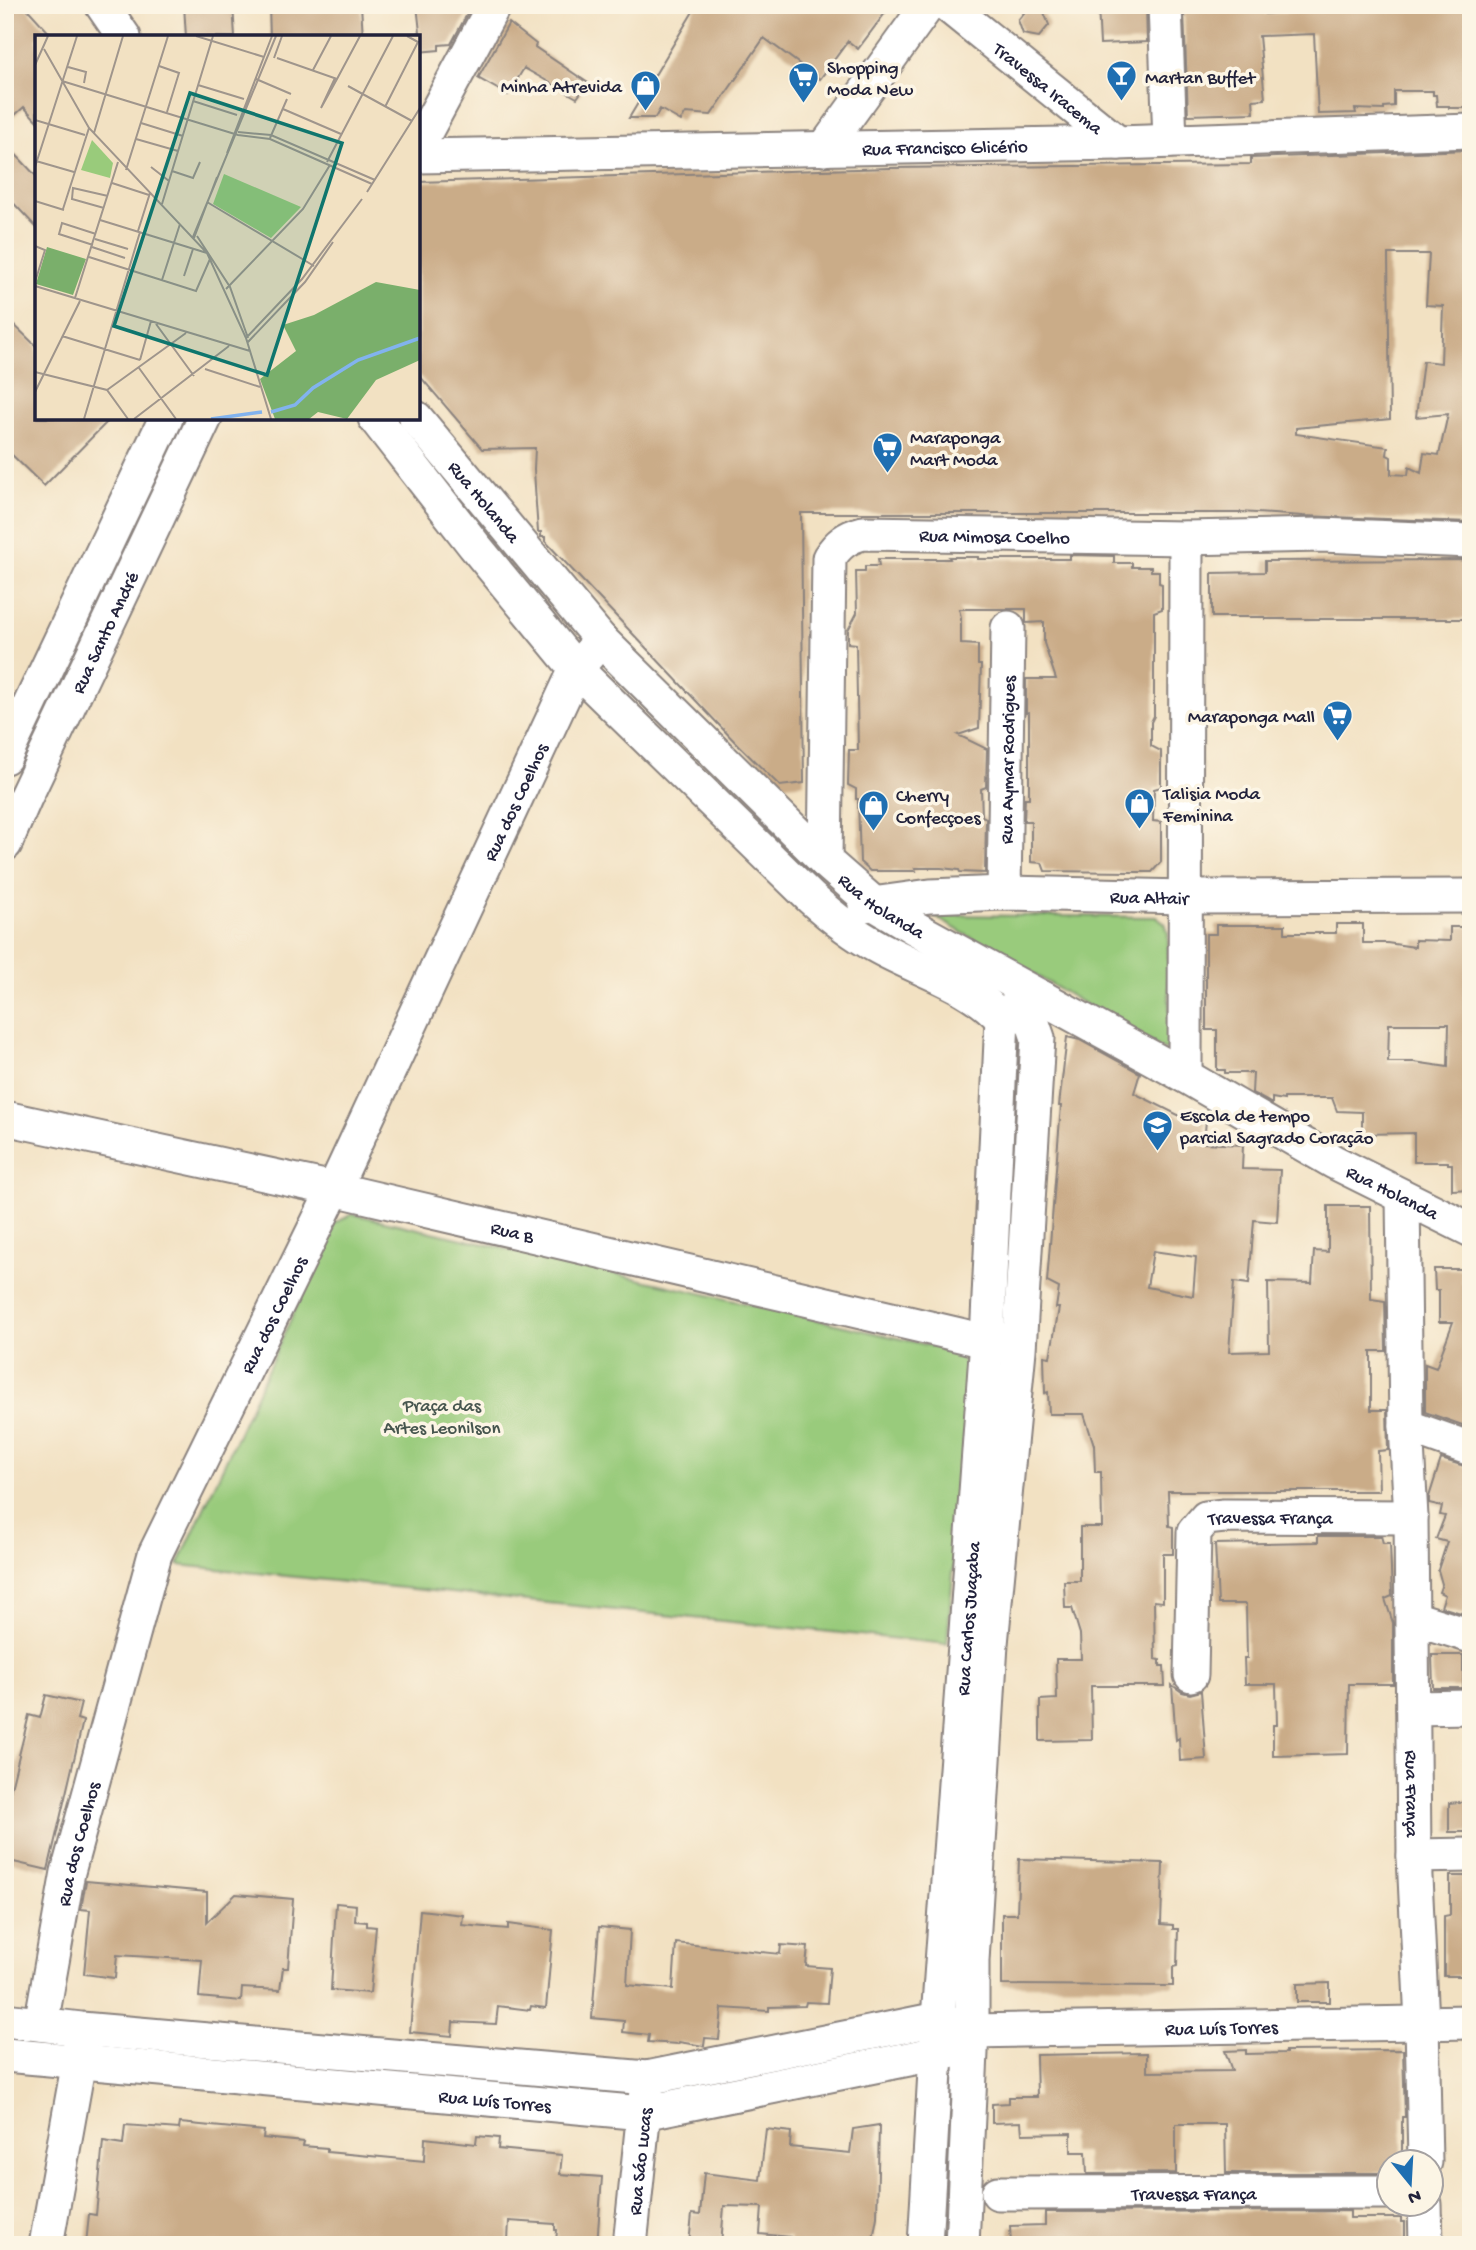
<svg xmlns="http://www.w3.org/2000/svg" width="1476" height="2250" font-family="'Gochi Hand',sans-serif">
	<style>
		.green { fill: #99cb7b; stroke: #5e765b; stroke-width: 2 }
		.building { fill: #caac88; fill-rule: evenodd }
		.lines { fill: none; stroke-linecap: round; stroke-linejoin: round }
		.minor-casing { stroke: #8a827e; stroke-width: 37 }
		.minor { stroke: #fff; stroke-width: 33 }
		.labels { text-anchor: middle; stroke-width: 7; stroke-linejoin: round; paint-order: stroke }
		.poi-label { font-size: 19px; fill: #22223b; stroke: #fcf5e5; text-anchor: start }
		.street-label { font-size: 19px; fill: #22223b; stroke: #fcf5e5 }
		.park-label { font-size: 19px; fill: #46554e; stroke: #fcf5e5 }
		.inset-river { fill: none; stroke: #82b3ee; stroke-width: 3.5 }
		.inset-road { fill: none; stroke: #9f958c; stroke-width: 2 }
		.view { fill: #0f766e; fill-opacity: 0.15; stroke: #0f766e; stroke-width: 3.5 }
		.inset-edge { fill: none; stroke: #22223b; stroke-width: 3.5 }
	</style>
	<rect width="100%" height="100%" fill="#fcf5e5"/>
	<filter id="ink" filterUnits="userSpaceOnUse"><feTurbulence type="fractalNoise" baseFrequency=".0143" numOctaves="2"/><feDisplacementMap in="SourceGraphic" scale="14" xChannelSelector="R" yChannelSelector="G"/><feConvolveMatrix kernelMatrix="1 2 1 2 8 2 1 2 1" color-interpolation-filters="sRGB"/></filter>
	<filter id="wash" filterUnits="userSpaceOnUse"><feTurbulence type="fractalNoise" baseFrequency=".00686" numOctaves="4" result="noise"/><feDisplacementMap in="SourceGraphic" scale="28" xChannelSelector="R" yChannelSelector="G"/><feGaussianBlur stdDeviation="1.57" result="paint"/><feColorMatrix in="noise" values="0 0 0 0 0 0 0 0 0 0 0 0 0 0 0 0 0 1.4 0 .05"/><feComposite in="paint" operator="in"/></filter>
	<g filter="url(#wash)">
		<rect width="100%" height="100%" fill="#f2e1c2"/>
		<path class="green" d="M932,915L1157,917L1165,923L1168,932L1170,1045L1168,1049L1164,1050Z
			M353,1214L954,1351L970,1371L947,1644L178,1565L335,1223Z"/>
		<g id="blocks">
			<path class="building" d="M19,5H24L53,37H37V121L24,107L5,124V18Z
				M184,5H233L235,37H186Z
				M269,5H361L363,37H270Z
				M417,5H472L451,44L439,45V50L418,52V33L420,32Z
				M697,5H891L858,49L848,41L820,79L764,38L711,115L686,113L681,121L660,109L655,118H629Z
				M1098,5H1146L1147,42L1100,44Z
				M1336,5L1471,7V108H1449V106H1437L1436,95H1433V91H1394V106L1384,107V110L1355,109L1356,113L1318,114L1314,34L1259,36L1265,99L1253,100L1254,113L1188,115L1184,11L1265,7V14L1313,10V6Z
				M1028,8L1043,10L1049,25L1039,37L1023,34L1018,20Z
				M509,23L536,44L535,47L588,83L577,98L524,68L508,95L478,78Z
				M5,143L37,177V228L5,194Z
				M1471,150V522L1303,516L1241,512V513H801L804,783L780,786L737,744L545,541V537H541V532H538L536,504L534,469L535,448L482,449L418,374V182L890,168L1251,164V158ZM1388,254H1429L1426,305L1443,306L1441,363L1423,361L1416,417L1448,414L1439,455L1424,453L1421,473L1409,467L1408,475L1391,474V457L1387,455L1388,447L1296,434V428L1390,419Z
				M5,316L37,347V418H111L44,486L5,448Z
				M1070,555L1114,556V563H1132V567H1151V571H1159V583L1162,584V609L1154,612V716L1151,722V746L1161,751V787L1154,789L1153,821L1161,822V862L1152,872H1130L1045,871L1042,863L1031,862V821H1024L1025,798H1029V712L1026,713V679H1056L1044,643V622L1026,623V609H959L961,617V644L978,645V665H981L979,728L958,735L987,749L986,787L981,789L982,816L986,818L985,873L960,872L959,870L941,868H915L916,871H870L860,862L858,799H856V789L848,785L849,750H858L856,644L848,643V630L857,613L856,571H865V566H879L878,559H950L949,557H978V559H1070Z
				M1471,560V619H1265V617H1212V573L1265,572V561Z
				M1336,924H1363V943H1387L1415,947V940L1450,941V927H1471V1189L1452,1190V1164H1448V1162H1414V1133L1362,1134V1112L1337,1111L1332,1098H1284V1100L1272,1098V1104L1252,1093L1253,1073H1225V1070H1217V1030H1206V934H1216V925H1285V933H1336ZM1389,1024H1449L1448,1067L1414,1062H1388Z
				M1067,1037L1080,1040L1140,1073L1134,1093L1186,1119L1206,1120L1204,1143L1243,1145L1242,1169L1280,1170L1277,1222L1254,1220L1249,1284L1234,1282L1229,1352L1269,1351L1268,1282L1312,1283L1314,1251L1328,1252V1206H1370L1371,1299L1385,1301L1386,1351H1371V1410H1387L1388,1450L1378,1451L1379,1491H1168L1169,1526L1173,1527V1554H1163V1602L1154,1601L1155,1659L1160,1660V1666H1164L1165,1686H1091L1092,1740L1040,1741V1700L1057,1699L1056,1659H1081L1080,1634L1072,1608H1065L1064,1581H1080V1527H1102L1101,1472H1095L1094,1445L1084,1414H1049L1048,1392L1045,1393L1044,1356L1050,1357L1059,1308H1056L1059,1288L1047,1282L1061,1106H1059ZM1153,1251L1196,1257L1193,1296L1147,1287Z
				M1434,1269H1461L1462,1283L1471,1280V1428L1425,1412V1364L1436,1368L1453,1322H1439V1290H1435Z
				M1441,1459L1471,1468V1616L1441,1607L1445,1595L1439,1592L1442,1584L1438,1570L1447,1542L1436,1539L1445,1516L1440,1515L1442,1506L1429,1503V1497Z
				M1318,1536H1381L1383,1543H1390L1392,1596L1385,1599L1393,1623V1684H1349L1348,1754L1273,1756V1725H1277L1276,1684H1245L1244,1658H1247L1246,1604H1218L1215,1544L1318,1542Z
				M1432,1655H1463V1688H1433Z
				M1172,1685L1182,1692L1190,1694L1201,1691L1206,1759L1180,1761L1179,1738L1176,1740Z
				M46,1695L81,1703L77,1719L83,1721L48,1870L5,1860V1812L29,1715L40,1718Z
				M1471,1801V1832H1449V1803Z
				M1019,1859L1163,1863L1161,1924L1173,1925V1929H1178L1177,1966L1173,1967V1986L1002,1985V1914H1017Z
				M1450,1876H1471V1976H1444V1916L1450,1915Z
				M86,1881L207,1892V1922L236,1894L293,1899L288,1968H283L280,1990L242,1988L241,2001L199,1997L202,1960L117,1955L115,1978L84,1974L90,1910L81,1909Z
				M336,1903L356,1905L355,1921L367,1922V1926L376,1927L370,1993L331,1990Z
				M420,1910L463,1915L462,1925L508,1929V1924L553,1930L546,2008L531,2006L530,2010L498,2006L496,2024L453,2022L452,2036L410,2032Z
				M599,1927L630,1930L627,1985L673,1989L676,1943L780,1954L781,1945L808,1947L806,1966L830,1968L827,2003L806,2002L805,2006L769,2007V2011L722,2008L719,2039L705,2038L704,2046L679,2042L678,2044L648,2042L649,2035L623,2032L624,2021L592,2018Z
				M1330,1983V2002H1297V1984Z
				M1246,2050V2054L1286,2053V2051L1403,2050L1405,2117H1402V2162H1389V2173H1226L1225,2124H1176V2173L1087,2174L1086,2152H1071V2133L1022,2134L1021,2122L992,2123V2104L1009,2103V2097H1037L1036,2055L1147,2053V2072L1232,2071L1225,2051Z
				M180,2123L264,2131L263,2138L304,2142L303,2146L327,2148V2152L424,2161L425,2138L476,2144L477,2136L499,2138L498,2149L562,2155L560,2174L602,2177L597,2245L556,2243L557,2230H555V2224L509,2221L508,2241L490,2239V2245H86L89,2214L96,2215L103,2141L123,2144L125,2125L179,2129Z
				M879,2125L877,2217L872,2245H789L790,2237L760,2234L762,2207L724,2206L721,2245H689L692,2214L700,2215L704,2173L760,2180L766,2129L791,2132L790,2147L850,2153L853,2129Z
				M1350,2211V2218H1401V2222H1405V2245H1011L1010,2226L1045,2225V2212Z"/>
		</g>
	</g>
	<g filter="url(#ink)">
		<use href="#blocks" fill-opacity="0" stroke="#8a827e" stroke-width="2"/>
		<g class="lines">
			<defs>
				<g id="minor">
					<path d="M102,5L124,37"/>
					<path id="s1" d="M947,5L1118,143"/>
					<path d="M1165,5L1170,141"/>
					<path d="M418,146L494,5"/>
					<path d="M824,149L928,5"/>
					<path id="s2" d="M418,156L1118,143L1471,131"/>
					<path d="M375,418L474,545L576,669L811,898C831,916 852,933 876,946C918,970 970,983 1002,1019"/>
					<path id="s3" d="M416,418L601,640L825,861L873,903L915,928L1185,1076L1334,1162L1471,1230"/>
					<path d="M5,757L166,418"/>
					<path id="s4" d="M5,844L25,798L205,418"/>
					<path id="s5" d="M825,861L829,558C838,544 847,537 863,533L1186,538L1321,535L1471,541"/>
					<path id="s6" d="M1004,893L1008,628"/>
					<path id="s7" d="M865,905L930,896L1004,893L1185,897L1471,896"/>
					<path d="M1185,1076L1186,538"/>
					<path id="s8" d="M5,1118L334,1189L1007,1346"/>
					<path id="s9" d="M1403,1197L1406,1426L1411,1517L1414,1856L1422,2023L1425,2162"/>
					<path d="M1406,1426L1471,1449"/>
					<path d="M1413,1618L1471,1636"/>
					<path id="s10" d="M1191,1675L1194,1532L1206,1518L1224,1516L1411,1517"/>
					<path d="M1413,1708L1471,1707"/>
					<path d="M1414,1856L1471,1855"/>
					<path id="s11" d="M5,2020L81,2029L647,2078L938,2019L972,2031L1471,2022"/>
					<path id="s12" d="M41,2024L68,1872L155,1554L334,1189L576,669L601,640"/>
					<path id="s13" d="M5,2055L643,2113L953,2050L955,2048"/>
					<path id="s14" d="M998,2193L1388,2192"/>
					<path d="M1425,2204L1426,2245"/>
					<path d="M46,2245L79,2061L80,2040"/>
					<path id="s15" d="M630,2245L646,2091"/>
					<path id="s16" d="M925,2245L938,2019L987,1340L1002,1019L1019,1003L1043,998"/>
					<path d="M962,2245L972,2031V1961L991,1644L1019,1350L1038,1038L1028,1009L1015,984"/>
				</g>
			</defs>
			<use href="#minor" class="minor-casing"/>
			<use href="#minor" class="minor"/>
		</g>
	</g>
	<defs>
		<symbol id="bar-pin" viewBox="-11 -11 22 30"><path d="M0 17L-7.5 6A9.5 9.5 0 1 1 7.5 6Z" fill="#1f6fb2" stroke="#fcf5e5"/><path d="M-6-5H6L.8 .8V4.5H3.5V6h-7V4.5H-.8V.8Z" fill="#fff"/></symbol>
		<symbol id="supermarket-pin" viewBox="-11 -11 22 30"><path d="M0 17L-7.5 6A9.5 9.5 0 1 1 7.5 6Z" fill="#1f6fb2" stroke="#fcf5e5"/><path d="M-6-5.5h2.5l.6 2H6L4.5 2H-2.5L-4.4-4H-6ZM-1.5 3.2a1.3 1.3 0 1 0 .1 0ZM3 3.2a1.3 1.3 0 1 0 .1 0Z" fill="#fff"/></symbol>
		<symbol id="shop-pin" viewBox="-11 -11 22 30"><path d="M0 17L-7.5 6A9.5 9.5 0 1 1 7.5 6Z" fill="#1f6fb2" stroke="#fcf5e5"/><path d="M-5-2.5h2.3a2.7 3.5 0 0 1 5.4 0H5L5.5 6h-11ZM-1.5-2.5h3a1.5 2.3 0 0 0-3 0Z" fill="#fff"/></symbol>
		<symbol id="school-pin" viewBox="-11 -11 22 30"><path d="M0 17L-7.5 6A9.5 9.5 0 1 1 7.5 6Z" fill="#1f6fb2" stroke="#fcf5e5"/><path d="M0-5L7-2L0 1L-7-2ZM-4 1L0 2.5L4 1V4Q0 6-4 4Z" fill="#fff"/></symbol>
	</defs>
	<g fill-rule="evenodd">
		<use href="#bar-pin" x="1104" y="58" width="35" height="47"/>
		<use href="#supermarket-pin" x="786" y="60" width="35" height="47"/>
		<use href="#shop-pin" x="628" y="68" width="35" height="47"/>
		<use href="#supermarket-pin" x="870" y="430" width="35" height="47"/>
		<use href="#supermarket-pin" x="1320" y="698" width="35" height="47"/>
		<use href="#shop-pin" x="1122" y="786" width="35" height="47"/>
		<use href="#shop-pin" x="856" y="788" width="35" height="47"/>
		<use href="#school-pin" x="1140" y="1108" width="35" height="47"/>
	</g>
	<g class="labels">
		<g class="poi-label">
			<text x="827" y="73">Shopping<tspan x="827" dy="22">Moda New</tspan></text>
			<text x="1145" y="83">Martan Buffet</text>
			<text x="622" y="92" text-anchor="end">Minha Atrevida</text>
			<text x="910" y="443">Maraponga<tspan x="910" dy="22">Mart Moda</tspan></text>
			<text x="1315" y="722" text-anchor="end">Maraponga Mall</text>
			<text x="1163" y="799">Talisia Moda<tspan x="1163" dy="22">Feminina</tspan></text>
			<text x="896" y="801">Cherry<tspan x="896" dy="22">Confecçoes</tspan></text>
			<text x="1180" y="1121">Escola de tempo<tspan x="1180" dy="22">parcial Sagrado Coração</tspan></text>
		</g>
		<g class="street-label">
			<text dy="7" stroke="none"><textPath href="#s1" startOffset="131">Travessa Iracema</textPath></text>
			<text dy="7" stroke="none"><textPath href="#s2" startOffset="527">Rua Francisco Glicério</textPath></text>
			<text dy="7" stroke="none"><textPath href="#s3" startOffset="108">Rua Holanda</textPath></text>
			<text dy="7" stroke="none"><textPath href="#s5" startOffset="478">Rua Mimosa Coelho</textPath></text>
			<text dy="7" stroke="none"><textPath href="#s4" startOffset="234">Rua Santo André</textPath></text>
			<text dy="7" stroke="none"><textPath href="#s6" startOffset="133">Rua Aymar Rodrigues</textPath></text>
			<text dy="7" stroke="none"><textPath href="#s12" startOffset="1318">Rua dos Coelhos</textPath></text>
			<text dy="7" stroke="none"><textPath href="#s7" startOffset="285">Rua Altair</textPath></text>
			<text dy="7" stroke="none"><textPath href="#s3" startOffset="676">Rua Holanda</textPath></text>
			<text dy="7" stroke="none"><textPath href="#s3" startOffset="1262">Rua Holanda</textPath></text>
			<text dy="7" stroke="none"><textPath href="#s8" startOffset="520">Rua B</textPath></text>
			<text dy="7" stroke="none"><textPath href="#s12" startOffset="751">Rua dos Coelhos</textPath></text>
			<text dy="7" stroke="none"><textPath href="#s10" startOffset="226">Travessa França</textPath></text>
			<text dy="7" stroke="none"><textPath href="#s16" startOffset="628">Rua Carlos Juaçaba</textPath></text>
			<text dy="7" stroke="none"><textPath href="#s9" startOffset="597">Rua França</textPath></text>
			<text dy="7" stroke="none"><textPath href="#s12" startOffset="184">Rua dos Coelhos</textPath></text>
			<text dy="7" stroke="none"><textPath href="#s11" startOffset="1227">Rua Luís Torres</textPath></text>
			<text dy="7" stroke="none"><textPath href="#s13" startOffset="492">Rua Luís Torres</textPath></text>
			<text dy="7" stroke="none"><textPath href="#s15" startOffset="84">Rua Sáo Lucas</textPath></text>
			<text dy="7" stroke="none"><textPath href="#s14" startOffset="196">Travessa França</textPath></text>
		</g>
		<g class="park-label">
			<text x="442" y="1411">Praça das<tspan x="442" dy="22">Artes Leonilson</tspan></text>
		</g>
	</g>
	<g transform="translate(35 35)">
		<rect width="385" height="385" fill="#f2e1c2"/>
		<path d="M57,105L78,128L75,143L46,135ZM189,139L266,172L236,203L178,169Z" fill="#99cb7b"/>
		<path d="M12,212L51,224L38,260L1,249ZM341,247L385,255V325L341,345L312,384L283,377L274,384H240L225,344L261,316L248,290L279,280Z" fill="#7aaf6b"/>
		<path class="inset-river" d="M236,377L260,370L278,353L323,325L385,303M176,384L227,377"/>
		<path class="inset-road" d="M161,1L229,22M9,14L54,93L172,218L211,303L236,384M239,23L247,1M242,23L302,44L325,1M0,30L13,1M124,31L144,38L132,77M33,32L51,37L49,48M278,35L296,1M300,43L286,73L302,44M221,44L256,59M27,46L203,100L235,104L337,149M163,50L209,64M313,51L377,86M158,66L202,80M350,72L383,7L372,1M248,74L306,99M0,85L50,100M106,88L148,101M203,97L236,100L340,145M59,98L88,1M235,103L252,64M101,104L143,116M192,118L237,1M1,126L39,137M292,127L358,1M0,132L42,1M116,132L134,146M91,135L133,1M137,136L158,143L165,127M77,148L114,160M332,157L385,73M0,166L29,175M172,167L279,231M127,169L178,1M69,173L37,164L38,153L73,161M28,174L54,93M65,185L172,218M103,196L115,158M162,201L195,252L213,303M158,202L241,1M159,203L182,142M60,204L93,214M58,210L24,199L27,188L61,199M0,211L10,215L0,247M57,212L90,223M54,222L161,256L175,224M149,241L158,214M127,245L145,189M0,251L215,316M191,254L268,174L295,130M40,263L83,127M121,289L159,341M27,301L105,325M211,303L267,244L327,164M212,308L270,247L298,207M105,325L116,286M104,333L141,384M170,334L225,352M0,337L72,355L93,384M72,355L151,298M0,357L45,266M49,384L105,197M99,384L194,311"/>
		<path class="view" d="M155,58L307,108L232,340L79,291Z"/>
		<rect width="385" height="385" class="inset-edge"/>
	</g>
	<rect width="1476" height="2250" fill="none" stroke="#fcf5e5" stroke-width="28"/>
	<g transform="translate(1410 2183) rotate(162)"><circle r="33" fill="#fcf5e5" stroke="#a5a1a1" stroke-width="2"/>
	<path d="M0-5L12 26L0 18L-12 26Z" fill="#1f6fb2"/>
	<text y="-10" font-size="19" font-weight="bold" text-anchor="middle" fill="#22223b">N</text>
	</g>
</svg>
